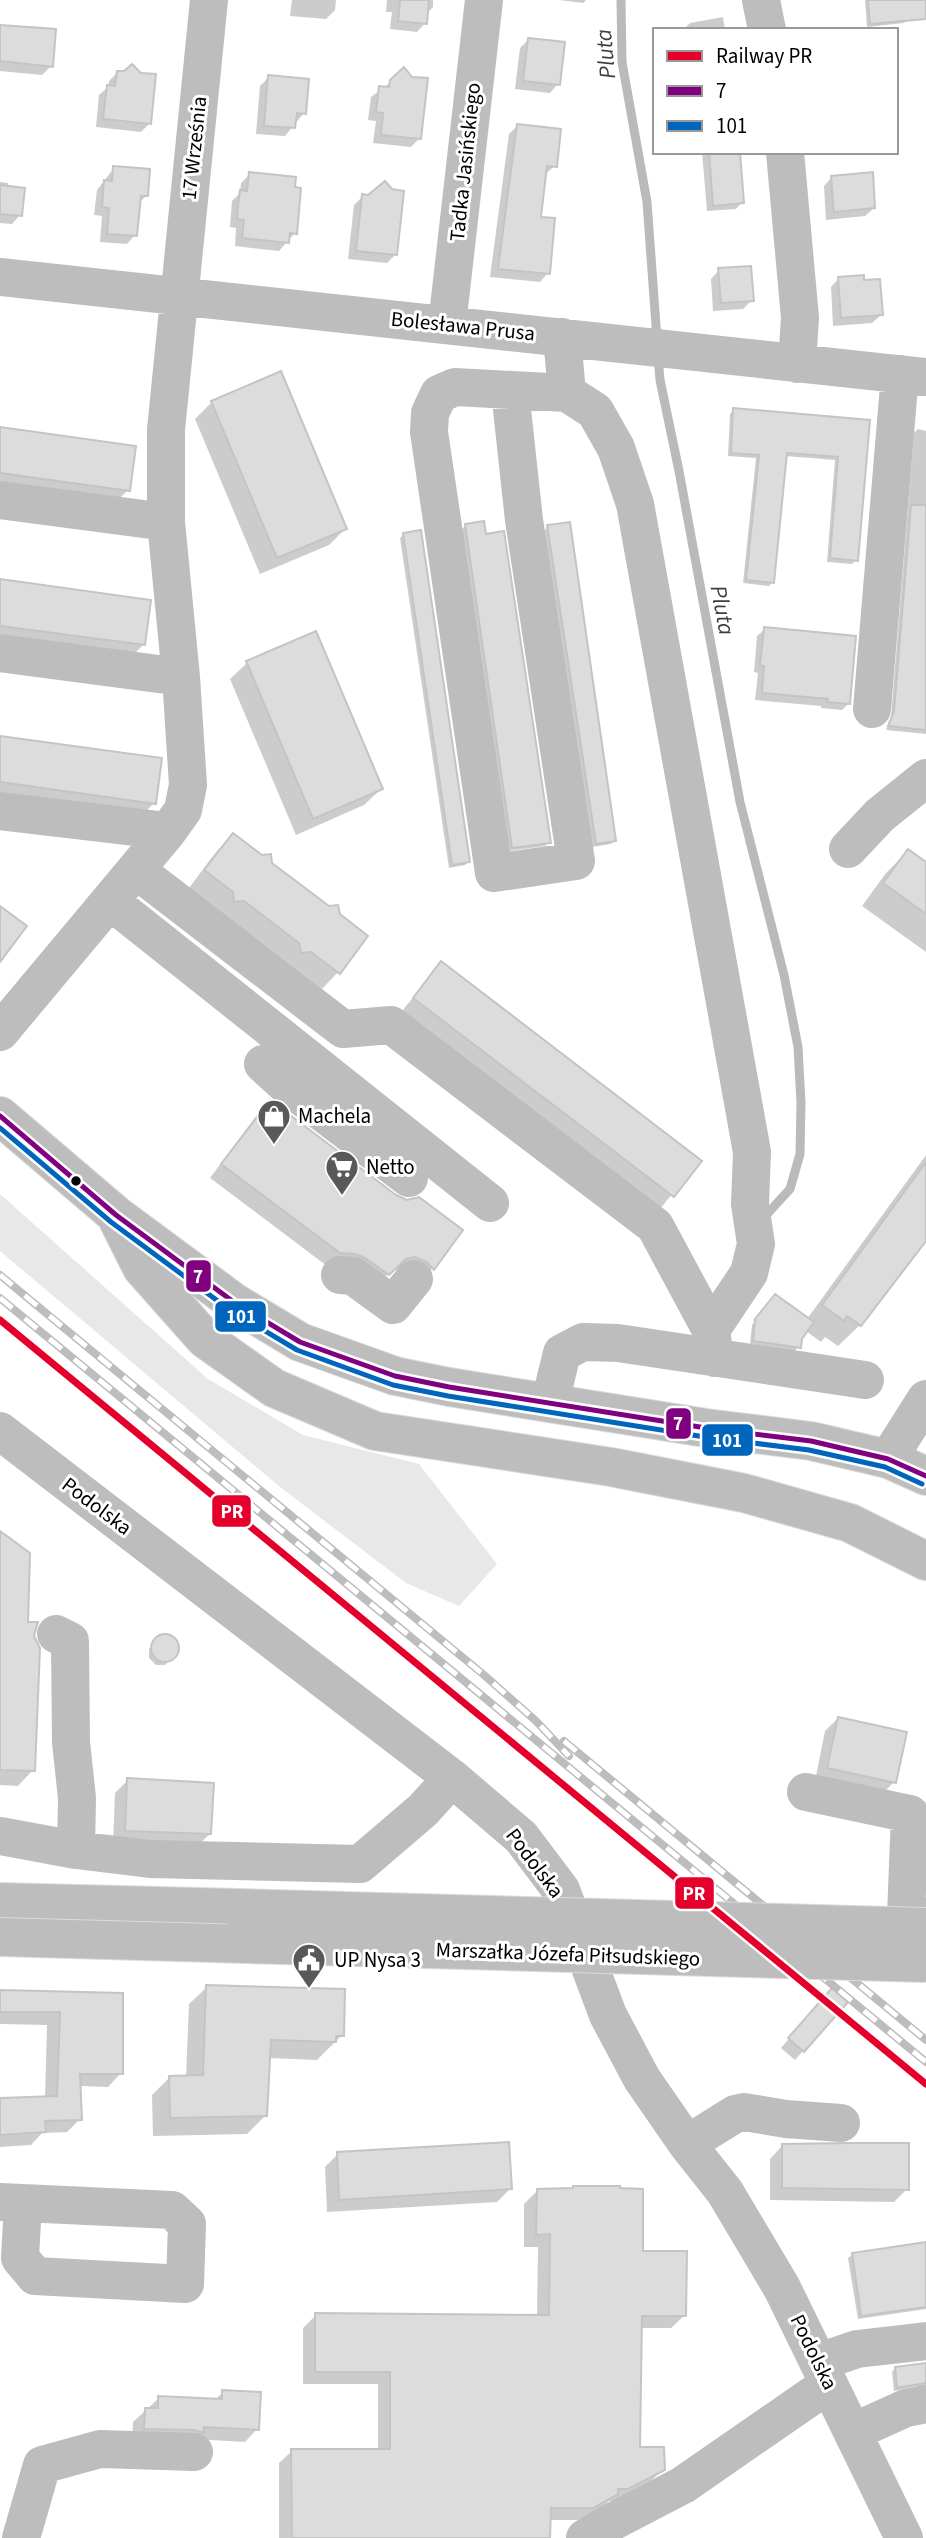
<svg xmlns="http://www.w3.org/2000/svg" width="926" height="2538" font-family="'Source Sans 3',sans-serif">
	<style>
		.green { fill: #e8e8e8 }
		.shadow { fill: #0003 }
		.lines { fill: none; stroke-linecap: round; stroke-linejoin: round }
		.stream { stroke: #bababa; stroke-width: 9 }
		.building { fill: #dcdcdc; stroke: #c4c4c4; stroke-width: 2 }
		.major-casing { stroke: #dbdbdb; stroke-width: 40 }
		.minor { stroke: #bdbdbd; stroke-width: 38 }
		.major { stroke: #bdbdbd; stroke-width: 38 }
		.rail-casing { stroke: #bdbdbd; stroke-width: 8 }
		.rail { stroke: #fff; stroke-width: 5; stroke-dasharray: 16; stroke-linecap: butt }
		.major-bridge-casing { stroke: #dbdbdb; stroke-width: 40; stroke-linecap: butt }
		.major-bridge { stroke: #bdbdbd; stroke-width: 38 }
		.bus-1-casing { stroke: #fff; stroke-width: 10 }
		.bus-2-casing { stroke: #fff; stroke-width: 10 }
		.bus-1 { stroke: #800080; stroke-width: 5 }
		.bus-2 { stroke: #0065bd; stroke-width: 5 }
		.rail-1-casing { stroke: #fff; stroke-width: 12 }
		.rail-1 { stroke: #e4002b; stroke-width: 7 }
		.bus-dot { fill: #000; stroke: #fff; stroke-width: 2.5 }
		.labels { text-anchor: middle; stroke-width: 6; stroke-linejoin: round; paint-order: stroke }
		.street-label { font-size: 21px; fill: #000; stroke: #fff }
		.poi-label { font-size: 21px; fill: #000; stroke: #fff; text-anchor: start }
		.water-label { font-size: 23px; font-style: italic; fill: #3e3e3e; stroke: #fff }
		.line-badge { stroke: #fff; stroke-width: 2.5 }
		.badge-label { font-size: 19px; text-anchor: middle; font-weight: bold; fill: #fff }
	</style>
	<rect width="100%" height="100%" fill="#fff"/>
	<path class="green" d="M0,1194L208,1379L303,1435L419,1464L497,1564L459,1606L406,1583L280,1487L0,1251Z"/>
	<path class="shadow" d="M292,0H336L335,10L326,19L290,16Z
		M387,0H433V7L426,14L425,23L417,32L390,29L392,12H386Z
		M559,0H586L583,3Z
		M906,0L908,19L904,23L867,27L865,0Z
		M723,17L725,30H683L690,23Z
		M0,26L51,66L42,75L0,71Z
		M528,40L558,84L550,93L515,89L520,48Z
		M118,72L150,123L141,132L96,127L99,95L108,87L109,81Z
		M269,77L304,113L285,136L256,134L260,86Z
		M391,82L419,139L411,147L373,143L376,121L368,120L371,97Z
		M517,126L555,166L544,175L540,219L548,273L540,282L490,277L509,134Z
		M702,152H740L742,202L736,209L707,211Z
		M114,168L146,196L138,204L135,235L127,244L100,242L102,216L94,215L97,190Z
		M250,174L295,233L279,251L235,246L236,228L230,227L232,201L240,193L241,183Z
		M832,177L874,208L865,216L826,220L824,186Z
		M0,182L8,183V187L20,215L12,224L0,223Z
		M363,196L396,254L387,263L348,259L354,205Z
		M719,270L752,300L743,309L713,311L711,279Z
		M839,278L881,315L872,323L833,326L831,287Z
		M212,402L345,529L329,545L260,574L195,419Z
		M734,410L868,421L856,560L852,564L827,562L835,460L785,456L773,582L769,586L743,583L756,458L728,456L730,414Z
		M0,429L128,490L111,507L0,492Z
		M918,429L926,431V734L886,730L891,716L914,433Z
		M465,526L549,842L545,846L509,851L462,529Z
		M548,527L615,840L611,844L592,847L544,531Z
		M404,534L468,862L465,865L449,868L400,538Z
		M0,581L144,644L127,661L0,644Z
		M765,629L849,703L842,710L821,708V706L755,700L758,673L754,672L757,636Z
		M315,633L381,789L364,805L296,835L230,679L247,663Z
		M0,738L154,803L138,819L0,801Z
		M233,835L271,864L338,972L322,989L189,888L216,852Z
		M908,851L926,864V952L862,906L886,873Z
		M441,964L699,1161L660,1209L402,1011Z
		M270,1102L395,1197L460,1231L432,1269L420,1281L401,1269L391,1271L375,1287L327,1266L210,1178L257,1115Z
		M926,1155V1235L860,1325L838,1346L825,1337L821,1342L806,1331L795,1351L750,1344L752,1325L772,1300L807,1319Z
		M0,1533L26,1624L32,1636L33,1770L18,1786L0,1785Z
		M160,1637H170L177,1644V1653L165,1665H156L149,1658V1649Z
		M838,1718L894,1782L881,1795L815,1781L825,1731Z
		M128,1780L210,1834L197,1846L113,1843L115,1793Z
		M207,1987L342,2035L317,2060L268,2058L265,2116L247,2134L153,2136L152,2095L170,2077H186L189,2004Z
		M0,1992L122,1994L121,2073L108,2087L79,2086L80,2119L67,2132L42,2133L31,2145L0,2147V2100L45,2098L47,2025L0,2024Z
		M823,1999L803,2051L795,2060L781,2048Z
		M782,2146L907,2189L894,2202L770,2200V2159Z
		M338,2154L510,2189L497,2202L327,2212L325,2167Z
		M537,2191L641,2252L684,2316L671,2328H640L638,2449L663,2469L650,2482L614,2501H609L603,2507L578,2520H549V2538H279V2463L292,2451H378V2384H303V2328L316,2315L537,2316L538,2247H524V2204Z
		M926,2244V2309L858,2319L848,2258L852,2255Z
		M926,2365V2386H917L894,2391L892,2372L895,2368Z
		M223,2392L257,2429L245,2442L194,2439L132,2441L133,2422L159,2398L215,2400Z"/>
	<g class="lines">
		<path class="stream" d="M621,0L622,62L647,202L657,339
			M658,356L660,380L679,471L740,802L784,975L798,1047L801,1103L800,1154L790,1189L768,1213"/>
	</g>
	<path class="building" d="M400,0H429L427,24L398,21Z
		M868,0H926V19L870,24Z
		M0,25L56,29L53,67L0,61Z
		M528,38L565,42L560,85L523,81Z
		M132,64L141,73L156,74L151,124L103,119L107,85L115,86L117,71H124Z
		M404,67L412,77L428,78L421,139L381,135L383,113L376,112L379,86L389,87L390,80Z
		M268,75L309,79L306,114L297,113L295,128L264,126Z
		M517,124L561,129L557,167L547,166L541,217L555,218L550,274L498,269Z
		M709,152H740L744,203L713,206Z
		M113,166L150,169L148,196H141L137,236L107,234L109,208L102,207L104,180L112,181Z
		M249,172L296,177L295,187L301,188L297,234L290,233L289,243L242,238L244,220L237,219L238,205L240,190L247,191Z
		M873,172L875,208L834,212L831,176Z
		M385,181L392,189L404,191L397,255L356,251L362,194L368,195Z
		M0,185L25,188L22,216L0,214Z
		M751,266L754,301L721,303L718,268Z
		M864,275V280L880,279L883,315L841,318L838,277Z
		M281,371L347,529L277,558L211,401Z
		M733,408L870,420L858,561L830,558L838,457L787,453L774,583L746,580L759,455L731,453Z
		M0,427L136,446L130,491L0,473Z
		M911,505H926V730L888,726L894,711Z
		M484,521L486,534L504,531L551,843L512,848L465,524Z
		M570,522L616,841L596,844L547,525Z
		M421,530L470,862L452,865L403,533Z
		M0,579L151,600L145,645L0,626Z
		M764,627L856,636L850,704L827,702L828,699L762,693L764,666L760,665Z
		M316,631L383,789L313,819L246,661Z
		M0,736L162,758L156,804L0,782Z
		M233,833L262,855L271,854L272,863L329,906L338,905L340,914L368,936L340,974L311,952L301,953L299,943L244,901L234,902L233,892L204,870Z
		M908,849L926,862V914L883,883Z
		M0,906L27,926L0,962Z
		M441,961L702,1161L674,1197L413,998Z
		M270,1100L396,1195L407,1200L419,1197L463,1230L434,1270L427,1262L415,1257L406,1259L389,1275L365,1258L355,1254L340,1253L221,1164Z
		M926,1162V1241L861,1326L847,1316L844,1321L822,1305Z
		M775,1294L814,1322L802,1339L801,1348L753,1341L755,1319Z
		M0,1531L30,1553L28,1622H38L34,1636L40,1648L35,1771L0,1770Z
		M151 1648a14 14 0 1 1 28 0a14 14 0 1 1-28 0Z
		M838,1717L907,1732L896,1783L827,1768Z
		M127,1778L214,1783L211,1834L125,1831Z
		M206,1985L345,1989L344,2036H336V2042L271,2040L267,2116L170,2118L169,2076L203,2075Z
		M832,1988L848,2002L804,2052L788,2038Z
		M0,1990L123,1993V2074H80L82,2120L45,2121L46,2132L0,2135V2098L57,2096L60,2012H0Z
		M509,2142L512,2189L339,2200L337,2152Z
		M850,2143H909V2190L782,2188V2144Z
		M573,2186H620V2188L643,2189V2251H687L686,2316H642L640,2447H664L665,2470L628,2489H618V2494L593,2508H551L550,2538H292L291,2449H390V2372H315V2313L549,2315L550,2234L536,2235L537,2189L573,2188Z
		M926,2242V2307L861,2316L852,2253Z
		M926,2363V2383L897,2388L895,2367Z
		M222,2390L261,2392L259,2430L204,2427L203,2433L195,2430L144,2429L145,2408H158V2396L222,2399Z"/>
	<g class="lines">
		<defs>
			<path id="major" d="M0,1116L116,1215L235,1303L300,1342L395,1376L449,1387L706,1428L811,1441L888,1459L926,1476
				M118,1220L142,1268L205,1339L274,1388L375,1431L611,1467L744,1493L850,1523L926,1561
				M0,1902L237,1908"/>
		</defs>
		<use href="#major" class="major-casing"/>
		<path class="minor" d="M761,0L767,30
			M785,152L800,318L797,364
			M0,277L926,377
			M447,325L484,0
			M510,391L524,520L576,861L494,873L429,432L430,413L439,394L455,387L567,393L562,337
			M567,393L595,411L616,448L635,504L752,1152L750,1204L756,1244L749,1273L711,1330
			M0,500L166,522
			M0,653L181,677
			M872,709L900,374
			M0,811L168,831
			M848,849L880,815L926,778
			M136,870L343,1029L391,1025L655,1226L711,1330L715,1358
			M110,901L490,1203
			M0,1032L168,831L183,810L188,785L181,677L166,522V430L209,0
			M263,1064L285,1084L409,1178
			M340,1275L353,1276L393,1305L414,1279
			M550,1402L562,1353L583,1342L618,1343L865,1380
			M0,1431L452,1778L521,1837L561,1890L608,2015L642,2079L687,2144L725,2192L782,2288L904,2538
			M888,1459L926,1399
			M56,1634L70,1641L71,1742L77,1798L76,1850
			M806,1792L910,1814L906,1916H926
			M0,1836L76,1850L150,1859L360,1864L423,1810L452,1778
			M687,2144L735,2114L744,2112L786,2119L841,2123
			M0,2202L23,2203L172,2210L187,2224L185,2284L35,2276L20,2258L23,2203
			M819,2362L857,2349L926,2341
			M853,2432L906,2408L926,2404
			M21,2538L42,2465L100,2449L194,2452
			M585,2538L608,2524L683,2485L829,2384"/>
		<use href="#major" class="major"/>
		<defs>
			<path id="rail" d="M0,1275L484,1675L536,1721L569,1756
				M0,1298L926,2062
				M564,1741L926,2040"/>
		</defs>
		<use href="#rail" class="rail-casing"/>
		<use href="#rail" class="rail"/>
		<defs>
			<path id="major-bridge" d="M237,1908L926,1927
				M0,1937L926,1963"/>
		</defs>
		<use href="#major-bridge" class="major-bridge-casing"/>
		<use href="#major-bridge" class="major-bridge"/>
		<defs>
			<path id="bus-1" d="M0,1116L116,1215L235,1303L300,1342L395,1376L449,1387L706,1428L811,1441L888,1459L926,1476"/>
			<path id="bus-2" d="M0,1128L111,1222L230,1310L297,1350L393,1385L448,1396L705,1437L809,1450L885,1467L922,1484"/>
		</defs>
		<use href="#bus-1" class="bus-1-casing"/>
		<use href="#bus-2" class="bus-2-casing"/>
		<use href="#bus-1" class="bus-1"/>
		<use href="#bus-2" class="bus-2"/>
		<defs>
			<path id="rail-1" d="M0,1320L926,2084"/>
		</defs>
		<use href="#rail-1" class="rail-1-casing"/>
		<use href="#rail-1" class="rail-1"/>
	</g>
	<defs>
		<symbol id="shop-pin" viewBox="-11 -11 22 30"><path d="M0 17L-7.5 6A9.5 9.5 0 1 1 7.5 6Z" fill="#595959" stroke="#fff"/><path d="M-5-2.5h2.3a2.7 3.5 0 0 1 5.4 0H5L5.5 6h-11ZM-1.5-2.5h3a1.5 2.3 0 0 0-3 0Z" fill="#fff"/></symbol>
		<symbol id="supermarket-pin" viewBox="-11 -11 22 30"><path d="M0 17L-7.5 6A9.5 9.5 0 1 1 7.5 6Z" fill="#595959" stroke="#fff"/><path d="M-6-5.5h2.5l.6 2H6L4.5 2H-2.5L-4.4-4H-6ZM-1.5 3.2a1.3 1.3 0 1 0 .1 0ZM3 3.2a1.3 1.3 0 1 0 .1 0Z" fill="#fff"/></symbol>
		<symbol id="civic-pin" viewBox="-11 -11 22 30"><path d="M0 17L-7.5 6A9.5 9.5 0 1 1 7.5 6Z" fill="#595959" stroke="#fff"/><path d="M-.6-6.5H3V-4.5H.6V-3L4-1V1h2V6H-6V1h2V-1L-.6-3ZM-1.2 2.5V6h2.4V2.5Z" fill="#fff"/></symbol>
	</defs>
	<g fill-rule="evenodd">
		<use href="#shop-pin" x="255" y="1097" width="38" height="52"/>
		<use href="#supermarket-pin" x="323" y="1148" width="38" height="52"/>
		<use href="#civic-pin" x="290" y="1941" width="38" height="52"/>
	</g>
	<circle class="bus-dot" cx="76" cy="1181" r="6"/>
	<g class="labels">
		<g class="street-label">
			<text transform="translate(194 148) rotate(-84)" y="7">17 Września</text>
			<text transform="translate(465 162) rotate(-84)" y="7">Tadka Jasińskiego</text>
			<text transform="translate(463 326) rotate(6)" y="7">Bolesława Prusa</text>
			<text transform="translate(97 1506) rotate(37)" y="7">Podolska</text>
			<text transform="translate(535 1863) rotate(53)" y="7">Podolska</text>
			<text transform="translate(568 1954) rotate(2)" y="7">Marszałka Józefa Piłsudskiego</text>
			<text transform="translate(814 2352) rotate(64)" y="7">Podolska</text>
		</g>
		<g class="poi-label">
			<text x="298" y="1123">Machela</text>
			<text x="366" y="1174">Netto</text>
			<text x="334" y="1967">UP Nysa 3</text>
		</g>
		<g class="water-label">
			<text transform="translate(605 54) rotate(-95)" y="8">Pluta</text>
			<text transform="translate(723 610) rotate(79)" y="8">Pluta</text>
		</g>
	</g>
	<g class="line-badge">
		<rect x="185" y="1259" width="27" height="34" rx="7" fill="#800080"/>
		<rect x="214" y="1300" width="53" height="33" rx="7" fill="#0065bd"/>
		<rect x="665" y="1407" width="27" height="33" rx="7" fill="#800080"/>
		<rect x="701" y="1423" width="53" height="34" rx="7" fill="#0065bd"/>
		<rect x="211" y="1494" width="41" height="34" rx="7" fill="#e4002b"/>
		<rect x="674" y="1876" width="41" height="34" rx="7" fill="#e4002b"/>
	</g>
	<g class="badge-label">
		<text x="198" y="1283">7</text>
		<text x="241" y="1323">101</text>
		<text x="678" y="1430">7</text>
		<text x="727" y="1447">101</text>
		<text x="232" y="1518">PR</text>
		<text x="694" y="1900">PR</text>
	</g>
	<rect x="653" y="28" width="245" height="126" fill="#ffffff" stroke="#999999" stroke-width="2"/>
	<rect x="667" y="51" width="35" height="10" fill="#e4002b" stroke="#999999" stroke-width="2"/>
	<text x="716" y="63" font-size="21" fill="#000000">Railway PR</text>
	<rect x="667" y="86" width="35" height="10" fill="#800080" stroke="#999999" stroke-width="2"/>
	<text x="716" y="98" font-size="21" fill="#000000">7</text>
	<rect x="667" y="121" width="35" height="10" fill="#0065bd" stroke="#999999" stroke-width="2"/>
	<text x="716" y="133" font-size="21" fill="#000000">101</text>
</svg>
